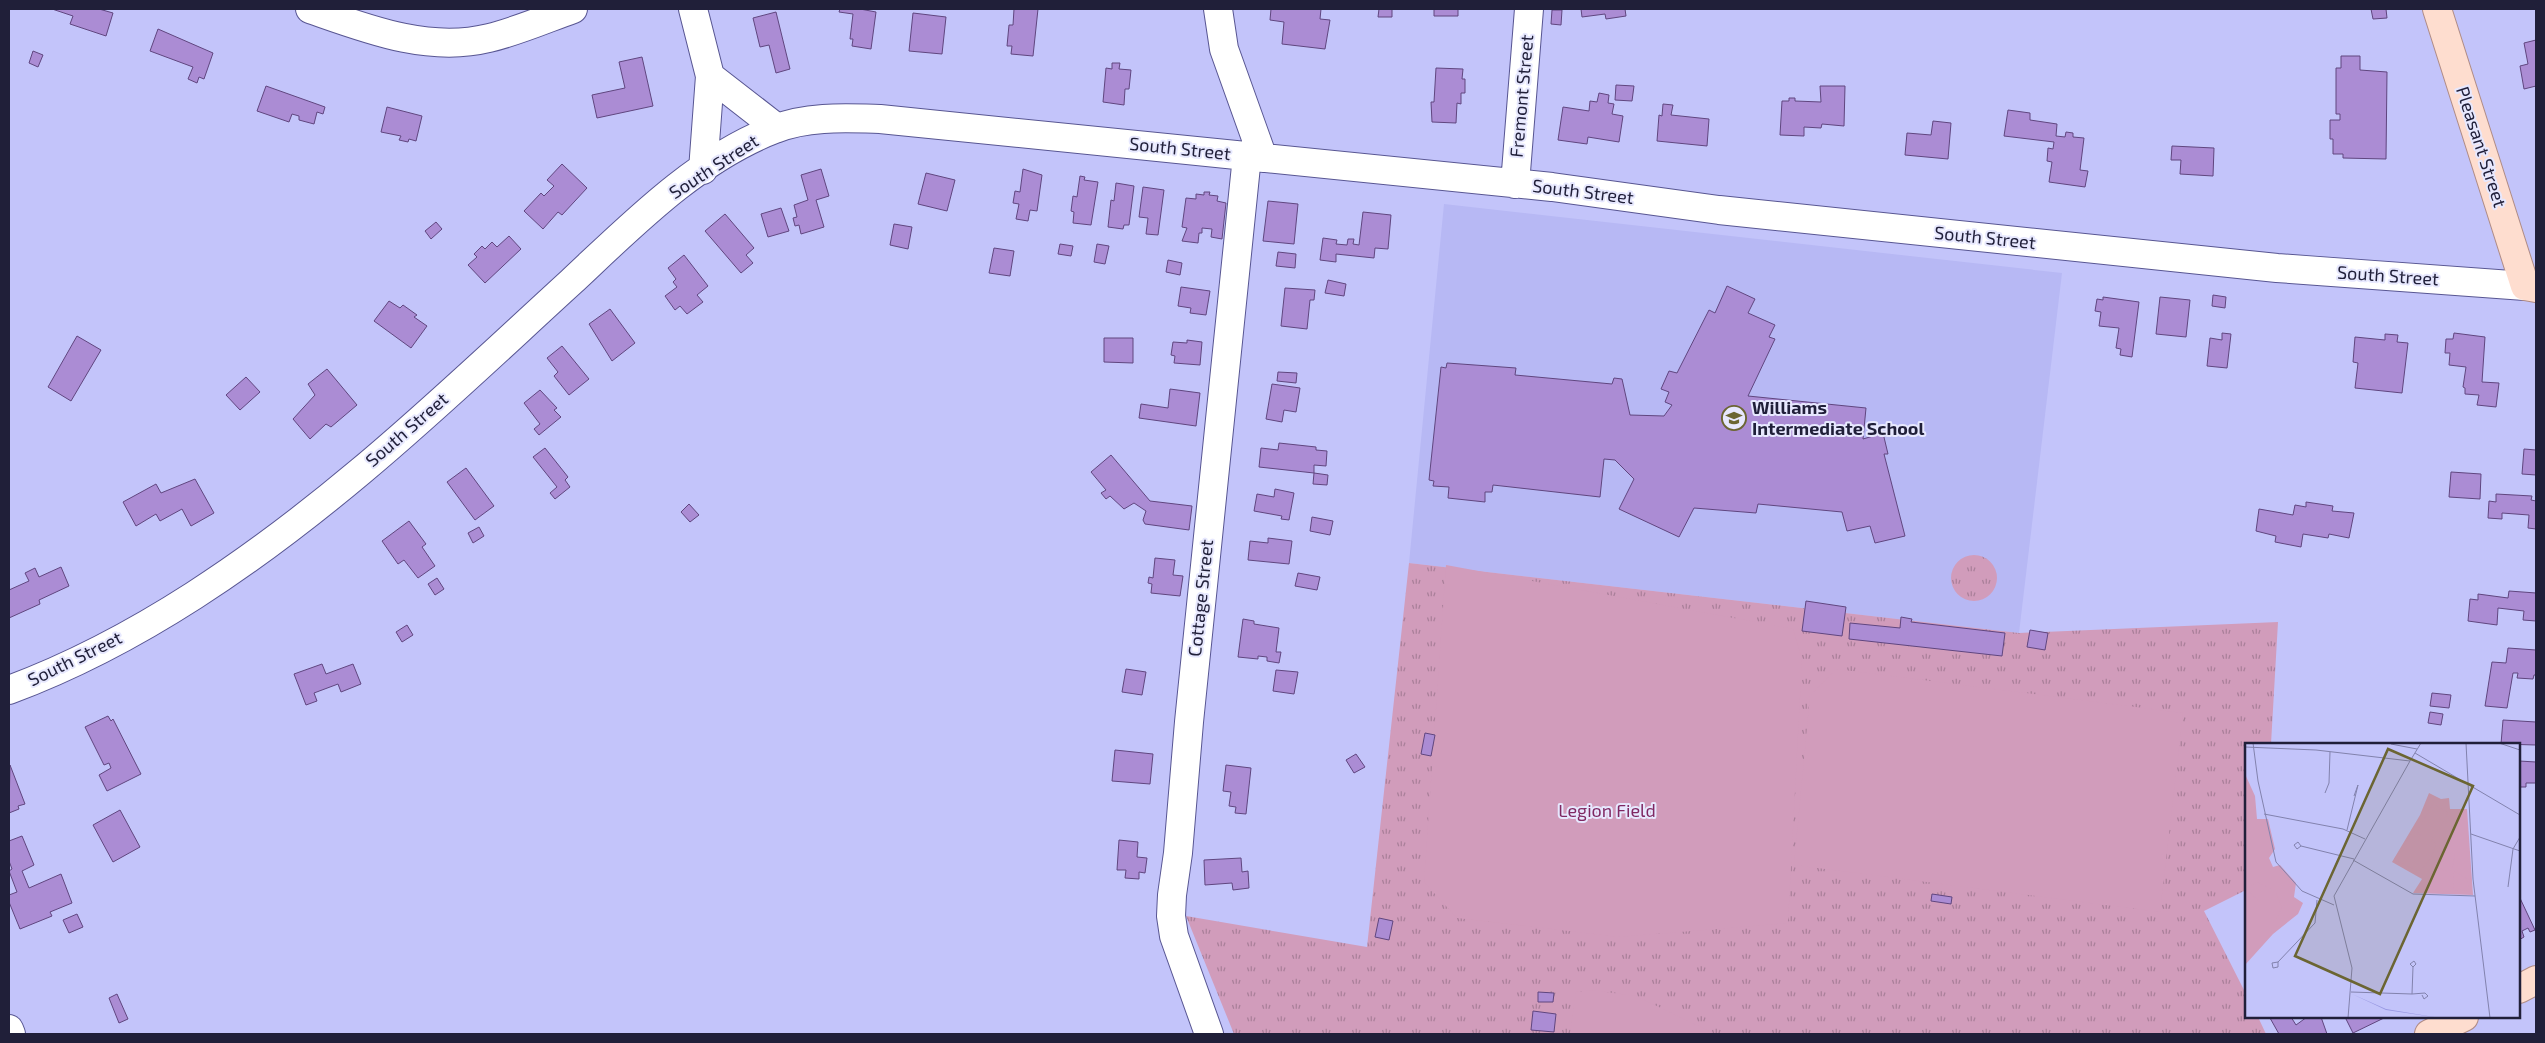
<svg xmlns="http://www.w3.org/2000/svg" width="2545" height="1043" font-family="'Exo 2',sans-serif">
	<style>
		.built { fill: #b7b8f4 }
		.grass { fill: url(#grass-tufts) }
		.garden { fill: #d19cbb }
		.building { fill: #ab8cd4; stroke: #60467f }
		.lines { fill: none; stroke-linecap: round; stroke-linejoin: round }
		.minor-casing { stroke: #585692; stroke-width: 30 }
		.major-casing { stroke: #b08c86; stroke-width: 30 }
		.minor { stroke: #fff; stroke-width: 28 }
		.major { stroke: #feddcf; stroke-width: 28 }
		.labels { text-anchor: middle; stroke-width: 4; stroke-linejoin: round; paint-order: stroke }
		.street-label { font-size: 18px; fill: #201f39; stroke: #e7e8fe }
		.poi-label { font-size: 18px; font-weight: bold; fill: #201f39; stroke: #e7e8fe; text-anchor: start }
		.park-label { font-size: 18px; fill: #7f2762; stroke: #e7e8fe }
		.inset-road { fill: none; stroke: #8282ad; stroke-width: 1 }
		.view { fill: #6b6532; fill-opacity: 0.15; stroke: #6b6532; stroke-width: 2.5 }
		.inset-edge { fill: none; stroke: #201f39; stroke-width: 2.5 }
	</style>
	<defs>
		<pattern id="grass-tufts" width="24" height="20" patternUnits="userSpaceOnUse" patternTransform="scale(1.25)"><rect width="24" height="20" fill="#d19cbb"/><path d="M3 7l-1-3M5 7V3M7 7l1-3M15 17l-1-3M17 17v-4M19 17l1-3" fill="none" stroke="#a97f99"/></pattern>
	</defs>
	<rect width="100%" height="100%" fill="#c3c4fa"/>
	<path class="built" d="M1444,204L2062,273L2019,633L1409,563Z"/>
	<path class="grass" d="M1951 578a23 23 0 1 1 46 0a23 23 0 1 1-46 0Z
		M1409,563L2019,633L2278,622L2271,744H2246V890L2204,911L2246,994V1017H2258L2266,1034H1234L1186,916L1367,947Z"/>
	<path class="garden" d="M1446,565L1793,629L1802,659L1788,923L1619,937L1457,918L1424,882Z
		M1836,669L2183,713L2160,912L1794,865L1810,696Z
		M1591,990L1636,996L1715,1034H1570L1576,992Z"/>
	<path class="building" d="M52,9H99L113,13L106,36L70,24L73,16Z
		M840,9H860L876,12L871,49L852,46L853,39H850L853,14L839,12Z
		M1014,9H1038L1033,56L1011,54L1012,46H1007L1009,25H1013Z
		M1271,9H1321L1320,19L1330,20L1325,49L1282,44L1284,22L1270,20Z
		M1379,9H1392V17H1378Z
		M1434,9H1458V16H1434Z
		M1581,9H1625L1626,16L1606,19L1605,14L1582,17Z
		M2371,9H2386L2387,18L2373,19Z
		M1552,10H1562L1561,25L1551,24Z
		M776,12L790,69L776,73L769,45L760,47L753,18Z
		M913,13L946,17L942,54L909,51Z
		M158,29L213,53L204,79L199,77L197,83L188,79L193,67L150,51Z
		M2536,40V86L2524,89L2520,66L2528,64L2524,43Z
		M33,51L43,55L38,67L29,63Z
		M2341,56H2360V70L2387,72L2386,159L2343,158V154H2333V139H2330V120H2340V114H2336V68H2341Z
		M642,57L653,106L597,118L592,95L625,88L619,62Z
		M1112,63H1120L1119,69L1131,70L1129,89H1125L1124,105L1103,102L1106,68L1112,69Z
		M1436,68L1463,69L1462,79H1465V93H1461V104L1457,103L1456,123L1432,122L1431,102H1434Z
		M1616,85L1634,86L1632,101L1615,100Z
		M266,86L325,107L323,114L317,112L314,124L299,120V116L292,114L289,122L257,111Z
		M1820,86H1845L1844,126L1822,124L1821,128L1804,127V136L1780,135L1782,101H1789V98H1795V101L1821,102Z
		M1599,93L1609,95L1608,103L1614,104L1612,114L1623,116L1619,142L1588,137L1587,144L1558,140L1563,107L1589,111L1590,101L1597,102Z
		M1663,104L1673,105L1671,115L1709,119L1707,146L1657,141L1659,115L1662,116Z
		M387,107L422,116L416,141L409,139L408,142L399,140L401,136L381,132Z
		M2008,110L2030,113V120L2057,124L2056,136L2065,137L2066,132L2073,133V137L2084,138L2080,170L2088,171L2085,187L2049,182L2052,162L2047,161L2048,148L2053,149L2054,142L2004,136Z
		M1933,121L1951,123L1948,159L1905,155L1907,133L1931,135Z
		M2172,146L2214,148L2213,176L2180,174L2181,160H2171Z
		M562,164L587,188L562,215L558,212L543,229L524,211L541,193L544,196L554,186L547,180Z
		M821,169L829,196L816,200L824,227L801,234L799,225L795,226L793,218L797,217L794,205L808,200L801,175Z
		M1023,169L1042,175L1037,211L1030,210L1028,221L1016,219L1019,204L1013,203L1015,191L1020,192Z
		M926,173L955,180L947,211L918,204Z
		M1080,176L1085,177L1084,180L1098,182L1091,225L1073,223L1074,212L1071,211L1073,196L1077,197Z
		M1116,183L1134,186L1129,225H1124L1123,229L1108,227L1111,200L1114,201Z
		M1143,187L1164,190L1158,235L1146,234L1148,218L1139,217Z
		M1204,192H1210L1209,195L1218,196L1217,201L1226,203L1222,239L1211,237L1212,229L1202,228V233H1199L1198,243L1182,241L1187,228L1182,227L1186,198L1196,199V194L1204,195Z
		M1268,201L1298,204L1294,244L1263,241Z
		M781,208L789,231L768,237L761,214Z
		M1363,212L1391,215L1388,249L1375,248L1374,258L1336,254V262L1320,260L1323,238L1337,240L1336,244L1347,245L1348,239H1354L1353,244L1359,245Z
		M725,214L754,248L746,255L753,263L741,273L705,231Z
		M436,222L442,229L431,239L425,231Z
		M894,224L912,227L908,249L890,245Z
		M509,236L521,249L485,283L468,265L477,257L474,254L482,246L485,249L492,242L497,247Z
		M1060,244L1073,246L1071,256L1058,254Z
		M1097,244L1109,246L1105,264L1094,262Z
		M994,248L1014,251L1010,276L989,273Z
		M1278,252L1296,254L1295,268L1276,266Z
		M684,255L708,286L697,295L703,302L687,314L680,306L675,310L665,296L677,287L673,282L676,279L668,268Z
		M1168,260L1182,263L1180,275L1166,272Z
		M1328,280L1346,284L1344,296L1325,293Z
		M1727,286L1755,299L1748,313L1775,325L1769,337L1775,339L1748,396L1866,408L1863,439L1883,433L1888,454H1884L1905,536L1875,543L1870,526L1847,531L1842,512L1758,504L1756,513L1694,508L1679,537L1619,509L1634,479L1615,460L1604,459L1600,497L1493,485L1492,492H1485V502L1448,498L1449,487L1433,486L1434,481L1429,480L1441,367L1446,368L1447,363L1516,368L1515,375L1612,384L1614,378L1622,379L1630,415L1664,416L1672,405L1665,402L1669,392L1661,389L1669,371L1677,373L1709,310L1715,313Z
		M1181,287L1210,291L1206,315L1190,313L1191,308L1178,306Z
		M1285,288L1315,290L1314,300H1310L1307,329L1281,326Z
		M2213,295L2226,297L2225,308L2212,306Z
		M2103,297L2139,302L2132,357L2120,355L2121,349L2116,348L2119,328L2099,326L2101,312L2095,311L2097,299L2103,300Z
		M2160,297L2190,300L2186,337L2156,334Z
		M389,301L400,308L403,305L417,315L414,317L427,326L411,348L374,321Z
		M610,309L635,343L612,361L589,324Z
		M2222,333L2231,334L2227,368L2207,366L2210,338L2222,340Z
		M2454,333L2485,337L2482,382L2499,383L2496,407L2477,405L2479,395L2465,394V388L2463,387L2466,367L2449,365L2450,353H2445L2446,339H2453Z
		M2385,334L2398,335L2397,342L2408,343L2402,393L2355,388L2358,363L2353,362L2355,337L2385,340Z
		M77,336L101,350L71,401L48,387Z
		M1104,338H1133V363L1104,362Z
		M1187,340L1202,342L1200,365L1174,363L1175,356L1171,355L1173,342L1187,343Z
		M562,346L589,379L569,395L554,376L558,372L547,358Z
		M327,369L357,405L331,427L326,424L310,439L293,419L315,395L308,384Z
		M1278,372L1297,373L1296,383L1277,381Z
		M246,377L260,392L240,410L226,395Z
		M1272,384L1300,388L1296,412L1284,410L1282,422L1266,419Z
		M1170,389L1200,393L1196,426L1139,418L1141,404L1168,408Z
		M540,390L557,408L554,410L561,417L539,435L534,429L540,424L524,403Z
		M1279,443L1316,447V450L1327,451L1326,466L1314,465V473L1259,467L1261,448L1278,450Z
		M545,448L568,477L565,480L570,487L555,499L550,493L557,487L533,457Z
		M2524,449L2536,450V475L2522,474Z
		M1111,455L1150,501L1192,506L1189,530L1145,524L1143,520L1146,511L1134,503L1124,509L1110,496L1106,499L1101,493L1106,490L1091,472Z
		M466,468L494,506L475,520L447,482Z
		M2451,472L2481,474L2480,499L2449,497Z
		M1314,473L1328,475L1327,485L1313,484Z
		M195,479L214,513L191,526L182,509L160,521L156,514L136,526L123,502L156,484L161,493Z
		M1275,489L1294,493L1289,520L1281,519L1282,516L1254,511L1257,494L1274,497Z
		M2496,494L2532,496L2531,500L2536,501V529L2528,528L2529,515L2502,513V519L2488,518L2489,501L2496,502Z
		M2306,502L2333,506L2332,511L2354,513L2349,538L2329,534L2328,538L2303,534L2301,547L2275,542L2276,536L2256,531L2259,509L2293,515L2295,505L2306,507Z
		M689,504L699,515L690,522L681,512Z
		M1312,517L1333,521L1330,535L1310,531Z
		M409,521L426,544L422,547L435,566L418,578L404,560L398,564L382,541Z
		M479,527L484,536L473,543L468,533Z
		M1268,538L1292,541L1289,564L1248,560L1250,541L1268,543Z
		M1155,558L1175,560L1173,575L1183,576L1180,596L1151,593L1152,584L1148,583L1149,577L1153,578Z
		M61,567L69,586L39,600L40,604L9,618V590L29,581L25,573L35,568L39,577Z
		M1298,573L1320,577L1317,590L1295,586Z
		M437,578L444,589L435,595L428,584Z
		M2509,591L2536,593V621L2523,620L2524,611L2498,608L2497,625L2468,621L2470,599L2478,600V594L2508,598Z
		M1806,601L1846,607L1842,636L1802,631Z
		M1901,617L1912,619L1911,622L2005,633L2002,656L1849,639L1850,623L1900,628Z
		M1243,619L1254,621V624L1279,628L1276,652H1281L1279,663L1267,661V657L1258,656V659L1238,657Z
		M407,625L413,635L402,642L396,632Z
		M2030,630L2048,633L2045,650L2027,647Z
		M2508,648L2536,650V675H2534L2533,679L2517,678L2518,673H2513L2507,708L2485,706L2492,662L2506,663Z
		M322,664L326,674L353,664L361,684L341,692L338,684L314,693L317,701L306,705L294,674Z
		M1126,669L1146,672L1142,695L1122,692Z
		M1276,670L1298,672L1294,694L1273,691Z
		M2432,693L2451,695L2449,708L2430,706Z
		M2430,712L2443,714L2441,725L2428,723Z
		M108,716L111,721L113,719L141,774L107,791L99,775L111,768L109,763L104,765L85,727Z
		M2503,720L2536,722V745L2501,744Z
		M1425,733L1435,735L1431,756L1421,754Z
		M1115,750L1153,754L1150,784L1112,781Z
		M1356,754L1365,767L1354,773L1346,760Z
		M2519,761L2536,762V783H2526V787H2519Z
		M10,765L25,804L18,806L19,809L9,813Z
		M1226,765L1251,768L1246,814L1235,813L1236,807L1229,806L1231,792L1223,791Z
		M120,810L140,847L113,862L93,825Z
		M22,836L34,865L22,871L29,888L61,874L72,903L50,912L52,916L20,929L9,902V895L17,892L9,871L12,869L9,861V841Z
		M1119,840L1138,842L1137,857L1147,858L1145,873L1139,872V879L1125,878L1126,870H1117Z
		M1241,858L1242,872L1248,871L1249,888L1233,890L1232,883L1205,885L1204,860Z
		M1932,894L1952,897L1951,904L1931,901Z
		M2519,896L2535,930L2530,932L2528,928L2522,931L2524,937L2519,940Z
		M77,914L83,927L69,933L63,920Z
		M1379,918L1393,921L1389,940L1375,937Z
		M1538,992L1554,993L1553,1002H1538Z
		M117,994L128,1019L119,1023L109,998Z
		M1533,1011L1556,1014L1554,1032L1531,1030Z
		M2291,1017L2296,1025L2307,1017H2321L2327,1034H2279L2270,1018Z
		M2345,1017H2386L2353,1033Z"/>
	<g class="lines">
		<defs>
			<path id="minor" d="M310,9C367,29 428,53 489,38C518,31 545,19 573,9
				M693,9L710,76L703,170
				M1218,9L1224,49L1263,158
				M710,76L777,128
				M1515,184L1529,9
				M9,690C138,642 256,559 361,471C433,411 501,346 571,282C631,226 696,159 775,129C807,116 845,118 880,119L1552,187L1719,210L2277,268L2525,286
				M9,1029L11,1034
				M1209,1034L1174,936L1171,916L1172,895L1178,853L1189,722L1247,156"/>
			<path id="major" d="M2437,9L2525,286L2536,288
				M2519,989L2536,980
				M2429,1034L2464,1017"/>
		</defs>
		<use href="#minor" class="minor-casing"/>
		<use href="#major" class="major-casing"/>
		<use href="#minor" class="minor"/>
		<use href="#major" class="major"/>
	</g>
	<defs>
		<symbol id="school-ring" viewBox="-11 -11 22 22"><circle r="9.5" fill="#e7e8fe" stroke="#6b6532" stroke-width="1.5"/><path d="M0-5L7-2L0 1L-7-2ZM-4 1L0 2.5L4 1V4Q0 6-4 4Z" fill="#6b6532"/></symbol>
	</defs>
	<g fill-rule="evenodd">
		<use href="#school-ring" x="1720" y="404" width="28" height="28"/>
	</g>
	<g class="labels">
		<g class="street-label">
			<text transform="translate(1522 96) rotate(-85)" y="6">Fremont Street</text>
			<text transform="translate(2481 147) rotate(72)" y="6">Pleasant Street</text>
			<text transform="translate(1180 149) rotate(6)" y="6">South Street</text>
			<text transform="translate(714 167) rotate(-33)" y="6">South Street</text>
			<text transform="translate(1583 192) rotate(7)" y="6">South Street</text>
			<text transform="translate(1985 238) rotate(6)" y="6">South Street</text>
			<text transform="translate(2388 276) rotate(4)" y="6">South Street</text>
			<text transform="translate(407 430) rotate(-41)" y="6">South Street</text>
			<text transform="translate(1201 598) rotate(-84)" y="6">Cottage Street</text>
			<text transform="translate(75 659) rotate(-26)" y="6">South Street</text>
		</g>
		<g class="poi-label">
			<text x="1752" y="414">Williams<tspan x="1752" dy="21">Intermediate School</tspan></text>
		</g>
		<g class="park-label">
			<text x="1607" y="817">Legion Field</text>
		</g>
	</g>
	<g transform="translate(2245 743)">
		<rect width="275" height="275" fill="#c3c4fa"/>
		<path d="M0,31L10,53L12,76H23L30,106L24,115L28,124L35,122L51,140L49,154L58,160L53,171L28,191L0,222ZM184,50L196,56L204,55L205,66H222L228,152L168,150L177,136L147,119L175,72Z" fill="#d19cbb"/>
		<path d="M188,61L203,70L186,98L191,101L186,115L174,129L149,116L167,90L176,93L172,88ZM204,110L210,111L207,127L200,128L189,121L197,111ZM209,128L222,136L225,148L208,147ZM12,139L27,146L14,159L1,145ZM31,150L37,165L31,176L18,163Z" fill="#d19cbb"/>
		<path d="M107,251L141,266L195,275L141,267Z" fill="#9797e1"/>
		<path class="inset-road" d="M8,0L13,38L31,119L57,148L89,162M221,0L228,136L245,275M254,0L275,7M146,1L172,6M0,4L71,7L165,18L176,0M170,10L275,72M80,50L84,40L85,9M19,71L98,86L120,96M102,87L113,42L109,53M226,91L275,108M56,103L52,106L49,102L53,99L56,103L109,116M108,117L168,151L230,153M263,144L268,106L275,94M33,219V224L28,225L27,220L33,219L70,180L72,157M106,249L167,251L168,224L171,221L169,218L165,221L168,224M167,251L180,250L183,253L179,256L177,252M103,275L107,225L89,153L165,18"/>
		<path class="view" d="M143,6L228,43L135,251L50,213Z"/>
		<rect width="275" height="275" class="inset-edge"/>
	</g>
	<rect width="2545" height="1043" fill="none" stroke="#201f39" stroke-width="20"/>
</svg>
